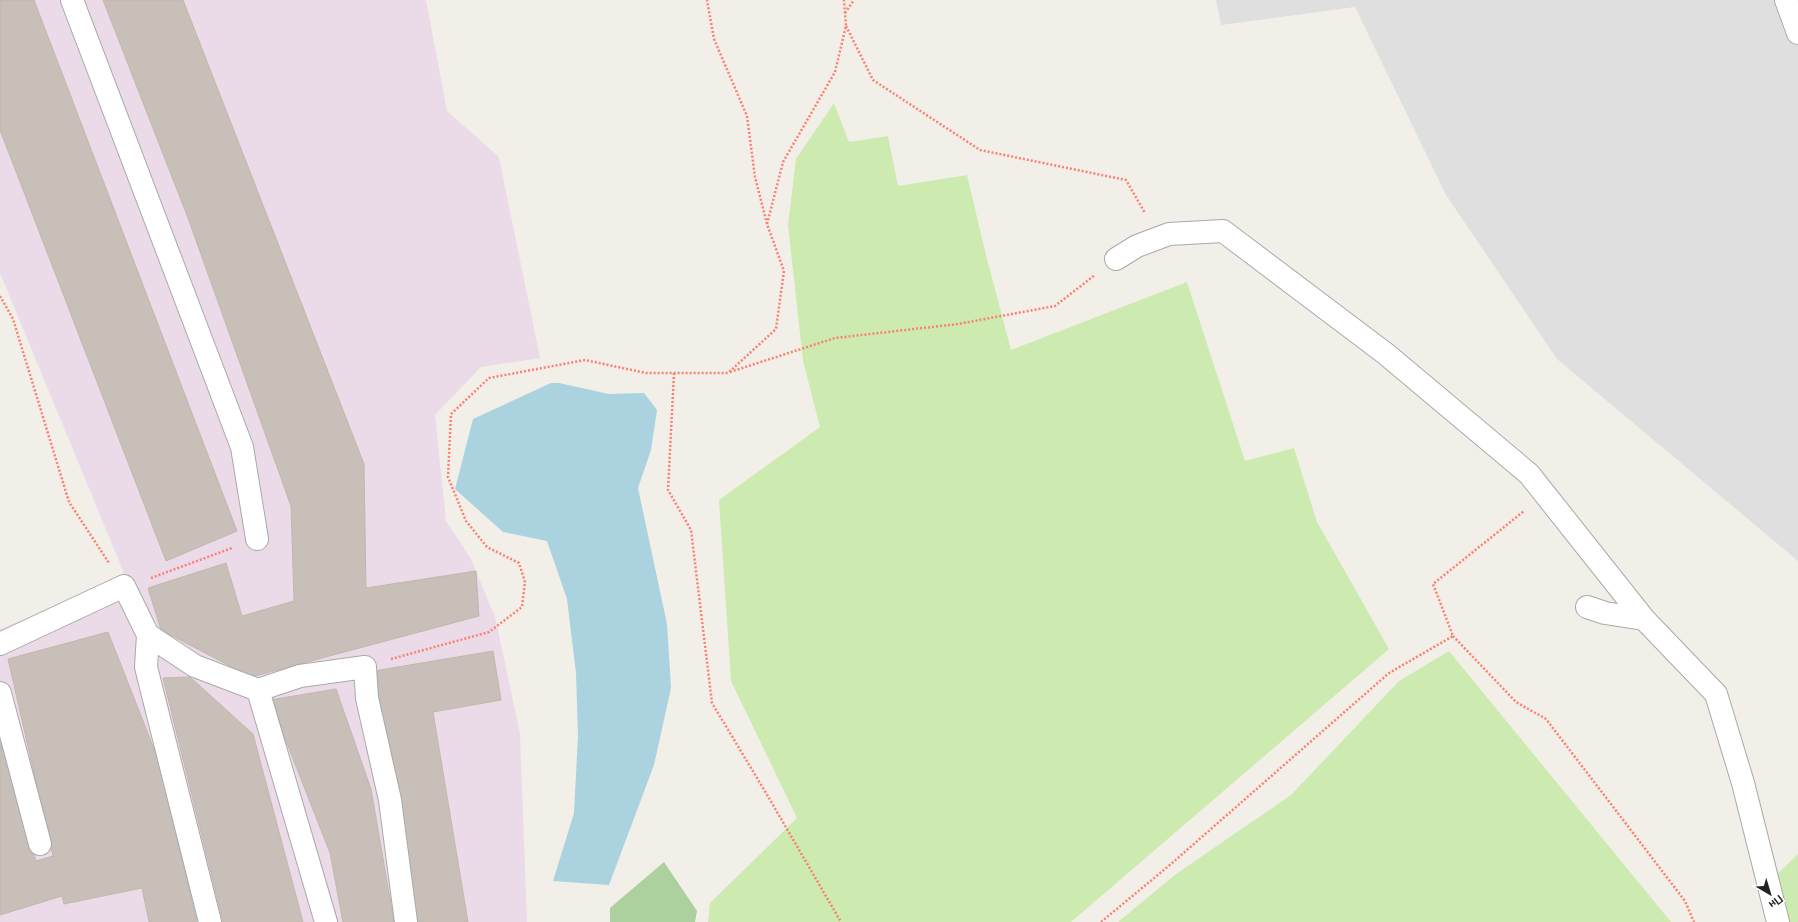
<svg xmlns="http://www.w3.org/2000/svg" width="1798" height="922" font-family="Lato,sans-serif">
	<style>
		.residential { fill: #e0dfdf }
		.industrial { fill: #ebdbe8 }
		.grass { fill: #cdebb0 }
		.forest { fill: #add19e }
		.water { fill: #aad3df }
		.building { fill: #c7bfb8; stroke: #c4b6ab }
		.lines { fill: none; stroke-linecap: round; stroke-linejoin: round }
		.minor-casing { stroke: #a9a9a9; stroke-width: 24 }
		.path { stroke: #fa8072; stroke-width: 2.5; stroke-dasharray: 2 2; stroke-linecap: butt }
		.minor { stroke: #fff; stroke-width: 22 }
	</style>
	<rect width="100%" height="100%" fill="#f2efe9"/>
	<path class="residential" d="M1216,0H1798V561L1557,359L1446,195L1355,7L1221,25Z"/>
	<path class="industrial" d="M0,0H426L447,111L499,157L540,358L481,367L435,415L446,521L471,559L495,617L520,733L527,922H0V629L126,578L0,273Z"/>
	<path class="grass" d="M834,103L849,142L888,136L898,186L967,175L985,251L1011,350L1187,282L1245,461L1294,448L1317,522L1389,649L1071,922H708L710,903L797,818L731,681L719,500L820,427L803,361L788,225L796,159Z
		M1449,651L1671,922H1118L1176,874L1291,795L1399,681Z
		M1798,854V922H1785L1773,878Z"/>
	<path class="forest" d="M664,862L697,911L695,922H610V908Z"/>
	<path class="water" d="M551,383H559L609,394L644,393L657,410L651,450L638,488L667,624L671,688L654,765L609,885L553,881L574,813L578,736L576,673L567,599L547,541L503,532L455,489L473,419Z"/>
	<path class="building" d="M0,0H34L237,531L166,561L0,130Z
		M103,0H183L364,464L366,588L476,571L479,616L251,677L161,630L148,588L226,563L242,616L294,601L291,506L188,218Z
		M108,632L158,759L197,922H149L142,888L64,904L62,896L0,915V741L36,861L53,856L8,659Z
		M493,651L501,700L433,712L468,922H416L374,671Z
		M190,677L253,734L303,922H223L163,678Z
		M336,689L371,789L394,922H343L330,853L270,700Z"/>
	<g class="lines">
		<defs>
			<path id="minor" d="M72,0L242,447L257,539
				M1786,0L1798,33
				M1116,259L1137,246L1169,234L1223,231L1386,354L1529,474L1644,619L1716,694L1743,783L1778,922
				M1587,607L1605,613L1644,619
				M148,635L146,667L210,922
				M0,644L124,586L148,635L195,666L258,690L300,676L365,667L367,698L390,800L406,922
				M258,690L326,922
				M0,693L40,844"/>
		</defs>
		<use href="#minor" class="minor-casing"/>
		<path class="path" d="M845,13L854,0
			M846,26L873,80L980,150L1126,180L1145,213
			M767,224L783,162L835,72L846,26L844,0
			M0,296L13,319L69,502L109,563
			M730,372L835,338L958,324L1055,306L1095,275
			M674,373L668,490L691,530L712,703L766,793L841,922
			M151,578L232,548
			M1453,636L1516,702L1546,719L1685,901L1694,922
			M391,659L489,632L522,607L525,582L519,563L487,547L466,521L448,477L451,414L489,378L585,360L646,373H728L776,329L784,271L767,224L755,177L747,116L714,39L707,0
			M1101,922L1171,864L1389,673L1453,636L1433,584L1524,511"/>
		<use href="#minor" class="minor"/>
	</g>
	<g transform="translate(1770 894) rotate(142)" stroke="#ffffff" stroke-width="3" paint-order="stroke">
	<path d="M0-3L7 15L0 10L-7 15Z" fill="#222222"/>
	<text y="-6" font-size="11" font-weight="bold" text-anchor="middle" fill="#222222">Пн</text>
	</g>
</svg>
